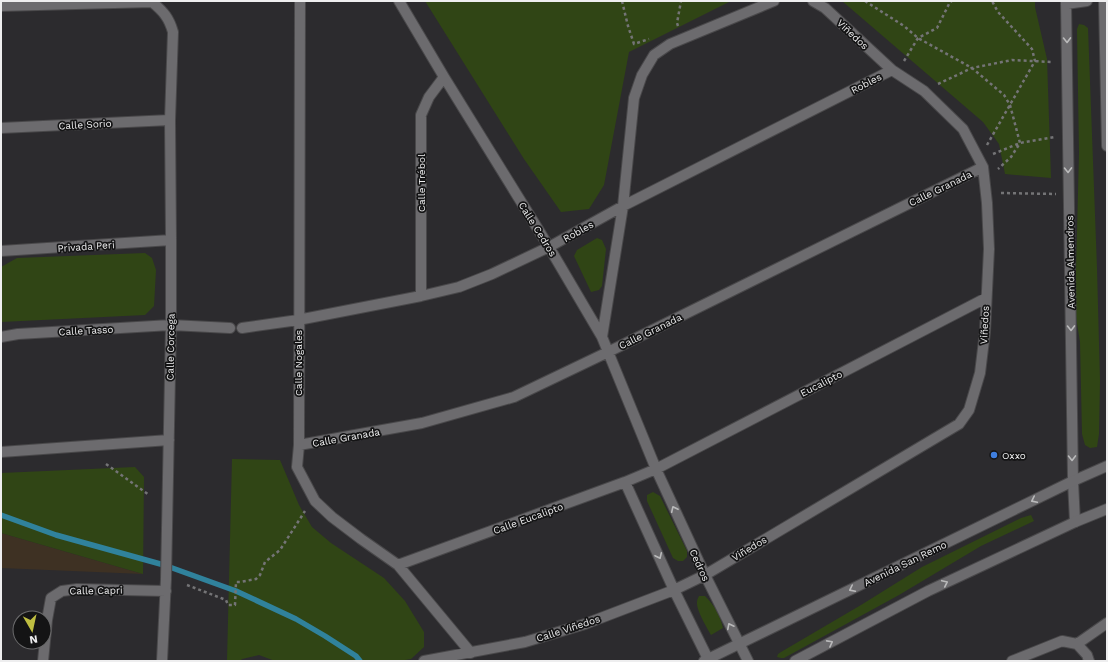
<svg xmlns="http://www.w3.org/2000/svg" width="1108" height="662" font-family="'Work Sans',sans-serif">
	<style>
		.education { fill: #3e3123 }
		.green { fill: #304515 }
		.lines { fill: none; stroke-linecap: round; stroke-linejoin: round }
		.stream { stroke: #30829c; stroke-width: 5.5 }
		.minor-casing { stroke: #49484a; stroke-width: 12 }
		.tertiary-casing { stroke: #49484a; stroke-width: 12 }
		.path { stroke: #747476; stroke-width: 2.5; stroke-dasharray: 3 3; stroke-linecap: butt }
		.minor { stroke: #6c6b6e; stroke-width: 10 }
		.tertiary { stroke: #6c6b6e; stroke-width: 10 }
		.oneway { stroke: #bababb }
		.shop-dot { fill: #3f7fe0; stroke: #141415; stroke-width: 1.5 }
		.labels { text-anchor: middle; stroke-width: 3.5; stroke-linejoin: round; paint-order: stroke }
		.street-label { font-size: 10px; fill: #eeeeef; stroke: #141415 }
		.poi-label { font-size: 10px; fill: #eeeeef; stroke: #141415; text-anchor: start }
	</style>
	<rect width="100%" height="100%" fill="#2c2b2e"/>
	<path class="education" d="M1,533L143,574L1,568Z"/>
	<path class="green" d="M425,1H731L629,52L604,185L589,209L561,212L524,159Z
		M842,1H1035V7L1047,59L1051,178L1005,174L999,144L983,122Z
		M1079,24L1084,25L1088,28L1097,268L1100,381L1099,434L1097,447L1090,448L1085,445L1082,434L1080,342L1075,311L1079,153L1077,29Z
		M597,238L602,240L606,249L602,286L599,290L591,292L574,256L577,250Z
		M145,253L152,258L156,270L154,306L145,315L1,322V267L17,258Z
		M232,459L280,460L299,505L312,527L331,543L384,578L405,601L424,632V647L411,659L399,661H275L259,655L242,659L240,661H227Z
		M135,467L144,477L143,574L1,533V473Z
		M653,492L660,496L687,551V557L683,561H678L673,558L647,501V495Z
		M1031,515L1034,521L981,546L899,595L784,658H781L777,657L778,654L781,652L861,605L922,567L1021,518Z
		M699,596H705C715,606 720,615 723,628L711,635C707,628 696,610 697,602C697,600 698,598 699,596Z"/>
	<g class="lines">
		<path class="stream" d="M1,515L56,535L164,565L236,591L296,619L325,636L356,656L360,661"/>
		<defs>
			<path id="minor" d="M300,1L299,445L297,467L315,501L332,517L361,539L398,565L471,653
				M399,1L444,77L549,247L602,337L656,469L705,575L748,661
				M1066,1L1073,481L1075,522
				M1104,1L1107,146
				M1066,4L1087,1
				M1,6L152,2C164,12 169,18 173,32L170,120L171,240V325L166,579L162,661
				M1,128L170,120
				M1,251L171,240
				M421,296V115L429,97L444,77
				M242,328L298,320L421,296L459,287L492,274L549,247L623,206L892,70
				M1,337L18,334L171,325L230,328
				M602,337L623,206L634,98L642,75L654,55L670,44L774,1
				M299,445L422,423L514,397L608,352L983,167
				M1,452L169,440
				M625,482L674,590L709,661
				M398,565L625,482L656,469L986,298
				M1077,644L1107,623
				M1077,644L1087,655L1089,661
				M43,661L47,620L51,598L62,591L77,589L166,591
				M424,661L525,642L585,624L674,590L705,575L959,424L969,410L980,373L985,332L989,249L987,203L983,167L963,129L924,91L892,70L825,8L813,1
				M1012,661L1062,641L1077,644"/>
			<path id="tertiary" d="M704,661L1073,481L1107,466
				M795,661L928,591L1075,522L1107,509"/>
		</defs>
		<use href="#minor" class="minor-casing"/>
		<use href="#tertiary" class="tertiary-casing"/>
		<path class="path" d="M622,1L628,26L634,44L649,39
			M865,1L904,26L918,38L972,68L1004,95L1010,105L1020,143L1011,157L998,169
			M678,26L677,23L681,1
			M904,61L918,38L937,28L950,2L952,1
			M938,84L972,68L1012,60L1052,62
			M987,145L1035,61L1032,49L998,12L992,1
			M993,154L1020,143L1055,137
			M1001,193L1056,194
			M106,464L149,495
			M187,585L226,600L228,605H235L236,582H240L256,579L260,575L265,562L280,550L305,511"/>
		<use href="#minor" class="minor"/>
		<use href="#tertiary" class="tertiary"/>
	</g>
	<defs><path id="oneway-chevron" d="M-2-3.5L2.5 0L-2 3.5" fill="none" stroke-width="1.6" stroke-linecap="round" stroke-linejoin="round"/></defs>
	<g class="oneway">
		<use href="#oneway-chevron" transform="translate(1067 40) rotate(89)"/>
		<use href="#oneway-chevron" transform="translate(1068 170) rotate(89)"/>
		<use href="#oneway-chevron" transform="translate(1071 328) rotate(89)"/>
		<use href="#oneway-chevron" transform="translate(1072 458) rotate(89)"/>
		<use href="#oneway-chevron" transform="translate(1034 500) rotate(154)"/>
		<use href="#oneway-chevron" transform="translate(674 509) rotate(-115)"/>
		<use href="#oneway-chevron" transform="translate(659 556) rotate(65)"/>
		<use href="#oneway-chevron" transform="translate(945 583) rotate(-25)"/>
		<use href="#oneway-chevron" transform="translate(852 589) rotate(154)"/>
		<use href="#oneway-chevron" transform="translate(730 626) rotate(-117)"/>
		<use href="#oneway-chevron" transform="translate(830 643) rotate(-28)"/>
	</g>
	<circle class="shop-dot" cx="994" cy="455" r="4"/>
	<g class="labels">
		<g class="street-label">
			<text transform="translate(853 34) rotate(43)" y="4">Viñedos</text>
			<text transform="translate(866 83) rotate(-27)" y="4">Robles</text>
			<text transform="translate(85 124) rotate(-3)" y="4">Calle Sorio</text>
			<text transform="translate(421 183) rotate(-90)" y="4">Calle Trébol</text>
			<text transform="translate(940 188) rotate(-26)" y="4">Calle Granada</text>
			<text transform="translate(538 229) rotate(58)" y="4">Calle Cedros</text>
			<text transform="translate(578 231) rotate(-29)" y="4">Robles</text>
			<text transform="translate(86 246) rotate(-4)" y="4">Privada Peri</text>
			<text transform="translate(1070 262) rotate(-91)" y="4">Avenida Almendros</text>
			<text transform="translate(984 325) rotate(-87)" y="4">Viñedos</text>
			<text transform="translate(86 330) rotate(-3)" y="4">Calle Tasso</text>
			<text transform="translate(650 331) rotate(-26)" y="4">Calle Granada</text>
			<text transform="translate(170 347) rotate(-89)" y="4">Calle Corcega</text>
			<text transform="translate(298 363) rotate(-90)" y="4">Calle Nogales</text>
			<text transform="translate(821 383) rotate(-27)" y="4">Eucalipto</text>
			<text transform="translate(346 437) rotate(-10)" y="4">Calle Granada</text>
			<text transform="translate(528 518) rotate(-20)" y="4">Calle Eucalipto</text>
			<text transform="translate(749 548) rotate(-31)" y="4">Viñedos</text>
			<text transform="translate(905 563) rotate(-26)" y="4">Avenida San Remo</text>
			<text transform="translate(700 565) rotate(65)" y="4">Cedros</text>
			<text transform="translate(96 590) rotate(-1)" y="4">Calle Capri</text>
			<text transform="translate(568 628) rotate(-18)" y="4">Calle Viñedos</text>
		</g>
		<g class="poi-label">
			<text x="1002" y="459">Oxxo</text>
		</g>
	</g>
	<rect width="1108" height="662" fill="none" stroke="#eeeeef" stroke-width="4"/>
	<g transform="translate(32 630) rotate(171)"><circle r="19" fill="#141415" stroke="#6b6b6c"/>
	<path d="M0-3L7 15L0 10L-7 15Z" fill="#bfbe41"/>
	<text y="-6" font-size="11" font-weight="bold" text-anchor="middle" fill="#eeeeef">N</text>
	</g>
</svg>
